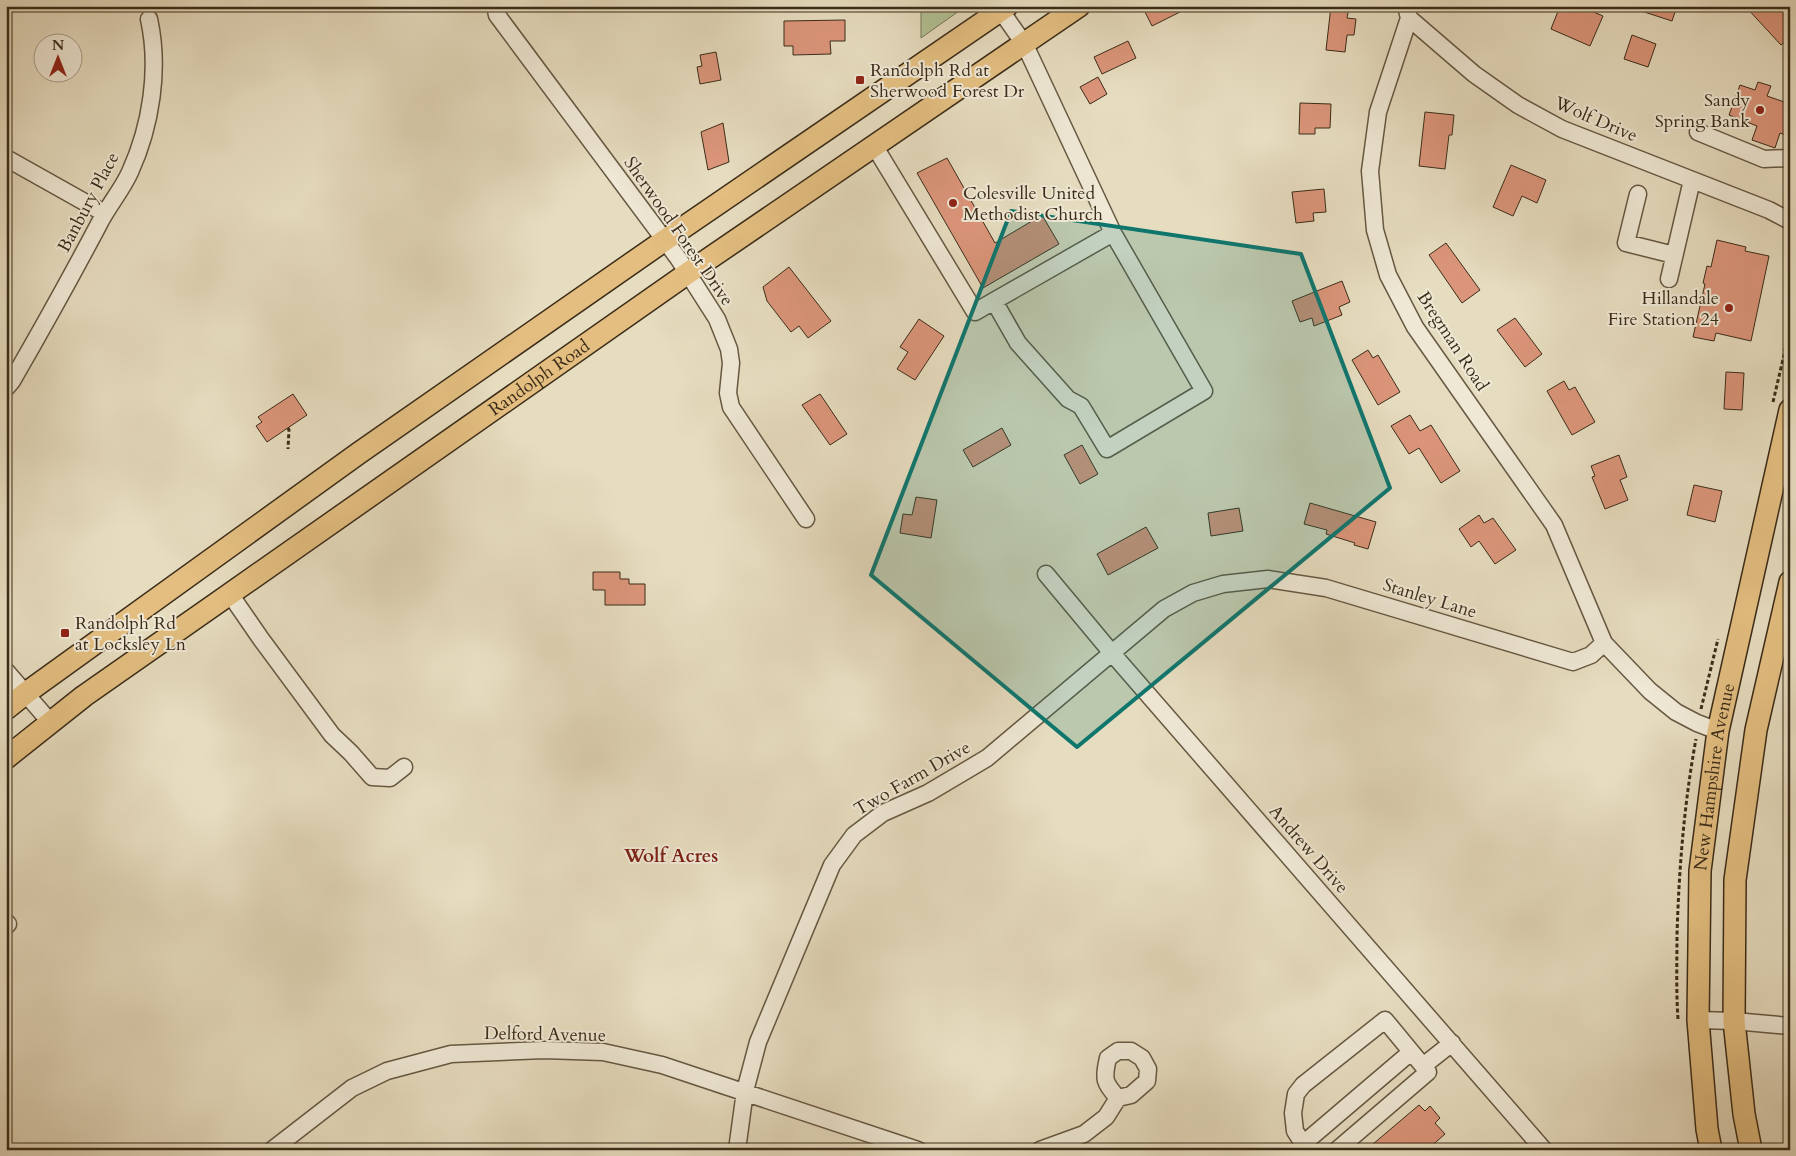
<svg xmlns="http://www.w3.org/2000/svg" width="1796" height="1156" font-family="Cardo,serif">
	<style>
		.green { fill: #b2c194; stroke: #767656 }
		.building { fill: #db957a; stroke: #3b2c19 }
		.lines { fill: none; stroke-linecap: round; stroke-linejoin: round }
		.minor-casing { stroke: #665842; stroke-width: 19 }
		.major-casing { stroke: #3b2c19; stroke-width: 24 }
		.path { stroke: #3b2c19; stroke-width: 3; stroke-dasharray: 4 2.5; stroke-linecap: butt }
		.minor { stroke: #efe8d5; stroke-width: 16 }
		.major { stroke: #e3be80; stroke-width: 21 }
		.marked { fill: #0f766e; fill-opacity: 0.2; stroke: #0f766e; stroke-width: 4; stroke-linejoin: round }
		.poi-dot { fill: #8f2418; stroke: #efe8d5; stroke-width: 2 }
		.labels { text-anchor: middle; stroke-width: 4; stroke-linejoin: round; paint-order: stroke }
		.poi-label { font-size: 18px; fill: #3b2c19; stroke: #efe8d5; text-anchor: start }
		.street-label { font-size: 18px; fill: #3b2c19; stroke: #efe8d5 }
		.neighbourhood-label { font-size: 19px; font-weight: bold; fill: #7a1f14; stroke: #efe8d5 }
	</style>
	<rect width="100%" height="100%" fill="#e6dcbf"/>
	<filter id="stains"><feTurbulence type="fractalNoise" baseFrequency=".004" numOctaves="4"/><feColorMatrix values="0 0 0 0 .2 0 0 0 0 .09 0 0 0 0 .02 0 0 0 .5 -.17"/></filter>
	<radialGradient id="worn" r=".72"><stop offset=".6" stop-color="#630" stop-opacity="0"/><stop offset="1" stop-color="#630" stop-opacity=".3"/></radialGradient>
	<path class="green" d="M921,6H966L921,38Z"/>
	<path class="building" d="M1142,6H1192L1152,26Z
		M1331,6L1349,8L1347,18L1356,19L1354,35H1347L1345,52L1326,50Z
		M1560,6H1580L1603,16L1590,46L1551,29Z
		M1636,6H1677L1672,21L1635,9Z
		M1745,6H1778L1790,19V37L1781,45Z
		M845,20V41H830L831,54L793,55V46H784V21Z
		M1632,35L1656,44L1648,67L1624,59Z
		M1128,41L1136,58L1102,74L1094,57Z
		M716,52L721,80L700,84L697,67L702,66L700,55Z
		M1098,77L1107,94L1090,104L1080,87Z
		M1758,82L1771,86L1767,96L1790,104V137L1780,133L1775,148L1752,140L1757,126L1729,115L1740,85L1755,90Z
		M1300,103L1331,104L1330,128H1315V134H1299Z
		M1425,112L1454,115L1452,135H1449L1445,169L1419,166Z
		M723,123L729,162L708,170L701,132Z
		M947,158L995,243L1042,215L1059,244L983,288L917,173Z
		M1511,165L1546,180L1537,203L1522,196L1513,216L1493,207Z
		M1324,189L1326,212L1313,213L1314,221L1296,223L1292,192Z
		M1717,240L1746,247L1745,251L1769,256L1751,341L1716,333L1714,341L1693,337L1705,284L1703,283L1707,266L1711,267Z
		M1446,243L1480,290L1462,303L1429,255Z
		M789,267L831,321L808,338L799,326L791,332L767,301L763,287Z
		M1342,281L1350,302L1339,307L1342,315L1314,326L1312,318L1300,322L1292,301Z
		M1515,318L1542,354L1525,367L1497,330Z
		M919,319L944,336L915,380L897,369L908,352L900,347Z
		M1368,350L1373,358L1378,355L1400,392L1378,405L1352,360Z
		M1726,372L1744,373L1742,410L1724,409Z
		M1564,381L1569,390L1575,387L1595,422L1572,435L1547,391Z
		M293,394L307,415L267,442L256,426L262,422L258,417Z
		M820,394L847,434L830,445L802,405Z
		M1410,415L1420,431L1431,425L1460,471L1441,483L1419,448L1409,454L1391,426Z
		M1002,428L1011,445L973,467L963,450Z
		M1082,445L1098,474L1080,484L1064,455Z
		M1619,455L1627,477L1620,480L1628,500L1605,509L1592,477L1595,476L1591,466Z
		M1694,485L1722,491L1715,522L1687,515Z
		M916,497L937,500L931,538L900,533L903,514L912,515Z
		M1310,503L1376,522L1368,549L1354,545L1355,543L1326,534L1327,530L1304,524Z
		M1239,508L1243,531L1211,536L1208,513Z
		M1479,515L1484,523L1493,518L1516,550L1495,564L1479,541L1471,547L1459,529Z
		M1146,527L1158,548L1108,575L1097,554Z
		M593,572H620V579H629V584H645V605H605V590H593Z
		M1419,1105L1425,1111L1430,1106L1440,1118L1435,1123L1445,1134L1427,1150H1366Z"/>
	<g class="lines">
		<defs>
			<path id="minor" d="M495,6L497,15L678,258L717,319L729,349L731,363L728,393L731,407L806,519
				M1406,6L1409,18L1378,112L1370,171L1375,230L1388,275L1415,327L1554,525L1604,643L1650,691L1676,712L1697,723L1718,731
				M1001,11L1025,45L1113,233
				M1409,18L1474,74L1518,105L1562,129L1769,210L1790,221
				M1698,132L1764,159L1789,158L1790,157
				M875,147L975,312L994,301L1113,233L1204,391L1107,449L1081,406L1068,399L1018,343L994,301
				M6,158L104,213
				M1638,194L1626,243L1674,255
				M1669,279L1692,180
				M6,388L12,381C42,329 71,277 99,224C108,206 122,190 130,172C151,126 160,69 149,19
				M1046,574L1111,652L1544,1150
				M230,594L261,639L332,735L351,753L372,777L390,778L404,767
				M6,671L51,723
				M6,922L8,924L6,926
				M1698,1020L1734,1021L1790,1026
				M1423,1066L1452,1043
				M1303,1144L1411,1052
				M272,1150L352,1088L387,1071L451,1054L544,1050L603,1052L662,1065L918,1150
				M737,1150L745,1091L758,1042L832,865L854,835L883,813L928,793L987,758L1164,609L1193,593L1223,584L1268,579L1326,588L1573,662L1591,655L1604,643
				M1040,1150L1084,1134L1106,1117L1118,1098L1131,1095L1147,1081L1148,1069L1142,1058L1131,1051H1118L1108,1058C1103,1079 1104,1083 1118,1098
				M1307,1150L1295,1131L1293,1113L1296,1094L1303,1085L1385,1020L1428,1072L1337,1150"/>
			<g id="major">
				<path d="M6,709L26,693L359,453L665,240L1007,6"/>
				<path id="s1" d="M6,758L84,696L217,603L688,273L1079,6"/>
				<path id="s2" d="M1711,1150L1707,1129L1698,1020L1700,871L1718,731L1790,410"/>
				<path d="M1751,1150L1744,1114L1734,1021L1735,880L1756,730L1790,582"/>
			</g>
		</defs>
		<use href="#minor" class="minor-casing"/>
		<use href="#major" class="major-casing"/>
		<path class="path" d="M1773,402L1784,355L1790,319
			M288,428L289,430L288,449
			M1701,709L1718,639
			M1678,1019C1676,991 1677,963 1677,935C1679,869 1684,804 1696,739"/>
		<use href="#minor" class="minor"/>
		<use href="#major" class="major"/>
	</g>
	<path class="marked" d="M1011,211L1301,254L1390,488L1077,747L871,575Z"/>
	<g class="poi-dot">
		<rect x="855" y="75" width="10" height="10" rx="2.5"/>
		<circle cx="1760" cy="110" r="5"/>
		<circle cx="953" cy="203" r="5"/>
		<circle cx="1729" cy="308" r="5"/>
		<rect x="60" y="628" width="10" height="10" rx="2.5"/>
	</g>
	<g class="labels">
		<g class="poi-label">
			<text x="870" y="76">Randolph Rd at<tspan x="870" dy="21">Sherwood Forest Dr</tspan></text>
			<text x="1750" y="106" text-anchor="end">Sandy<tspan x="1750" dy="21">Spring Bank</tspan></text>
			<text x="963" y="199">Colesville United<tspan x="963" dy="21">Methodist Church</tspan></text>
			<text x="1719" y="304" text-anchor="end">Hillandale<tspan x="1719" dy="21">Fire Station 24</tspan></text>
			<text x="75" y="629">Randolph Rd<tspan x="75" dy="21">at Locksley Ln</tspan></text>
		</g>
		<g class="street-label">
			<text transform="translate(1596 119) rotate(23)" y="6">Wolf Drive</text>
			<text transform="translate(88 202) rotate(-62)" y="6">Banbury Place</text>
			<text transform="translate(679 231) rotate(55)" y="6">Sherwood Forest Drive</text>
			<text transform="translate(1453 341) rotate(57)" y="6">Bregman Road</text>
			<text dy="6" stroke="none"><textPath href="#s1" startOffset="655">Randolph Road</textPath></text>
			<text transform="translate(1430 598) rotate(17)" y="6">Stanley Lane</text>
			<text dy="6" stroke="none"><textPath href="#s2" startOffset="375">New Hampshire Avenue</textPath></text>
			<text transform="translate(912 778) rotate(-30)" y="6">Two Farm Drive</text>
			<text transform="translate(1309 849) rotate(49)" y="6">Andrew Drive</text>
			<text transform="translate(545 1034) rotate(1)" y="6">Delford Avenue</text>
		</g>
		<g class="neighbourhood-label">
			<text x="671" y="862">Wolf Acres</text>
		</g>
	</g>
	<rect width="1796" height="1156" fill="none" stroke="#e6dcbf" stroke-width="25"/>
	<rect x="8" y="8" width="1781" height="1141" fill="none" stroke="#3b2c19" stroke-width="2.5"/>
	<rect x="12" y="12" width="1771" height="1131" fill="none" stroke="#3b2c19"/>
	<g transform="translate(58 58)"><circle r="24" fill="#efe8d5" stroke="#a79d8a"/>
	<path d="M0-4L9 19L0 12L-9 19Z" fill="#8f2418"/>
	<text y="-8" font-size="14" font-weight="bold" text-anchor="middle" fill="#3b2c19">N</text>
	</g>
	<rect width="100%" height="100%" filter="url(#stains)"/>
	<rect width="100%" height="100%" fill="url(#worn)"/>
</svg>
